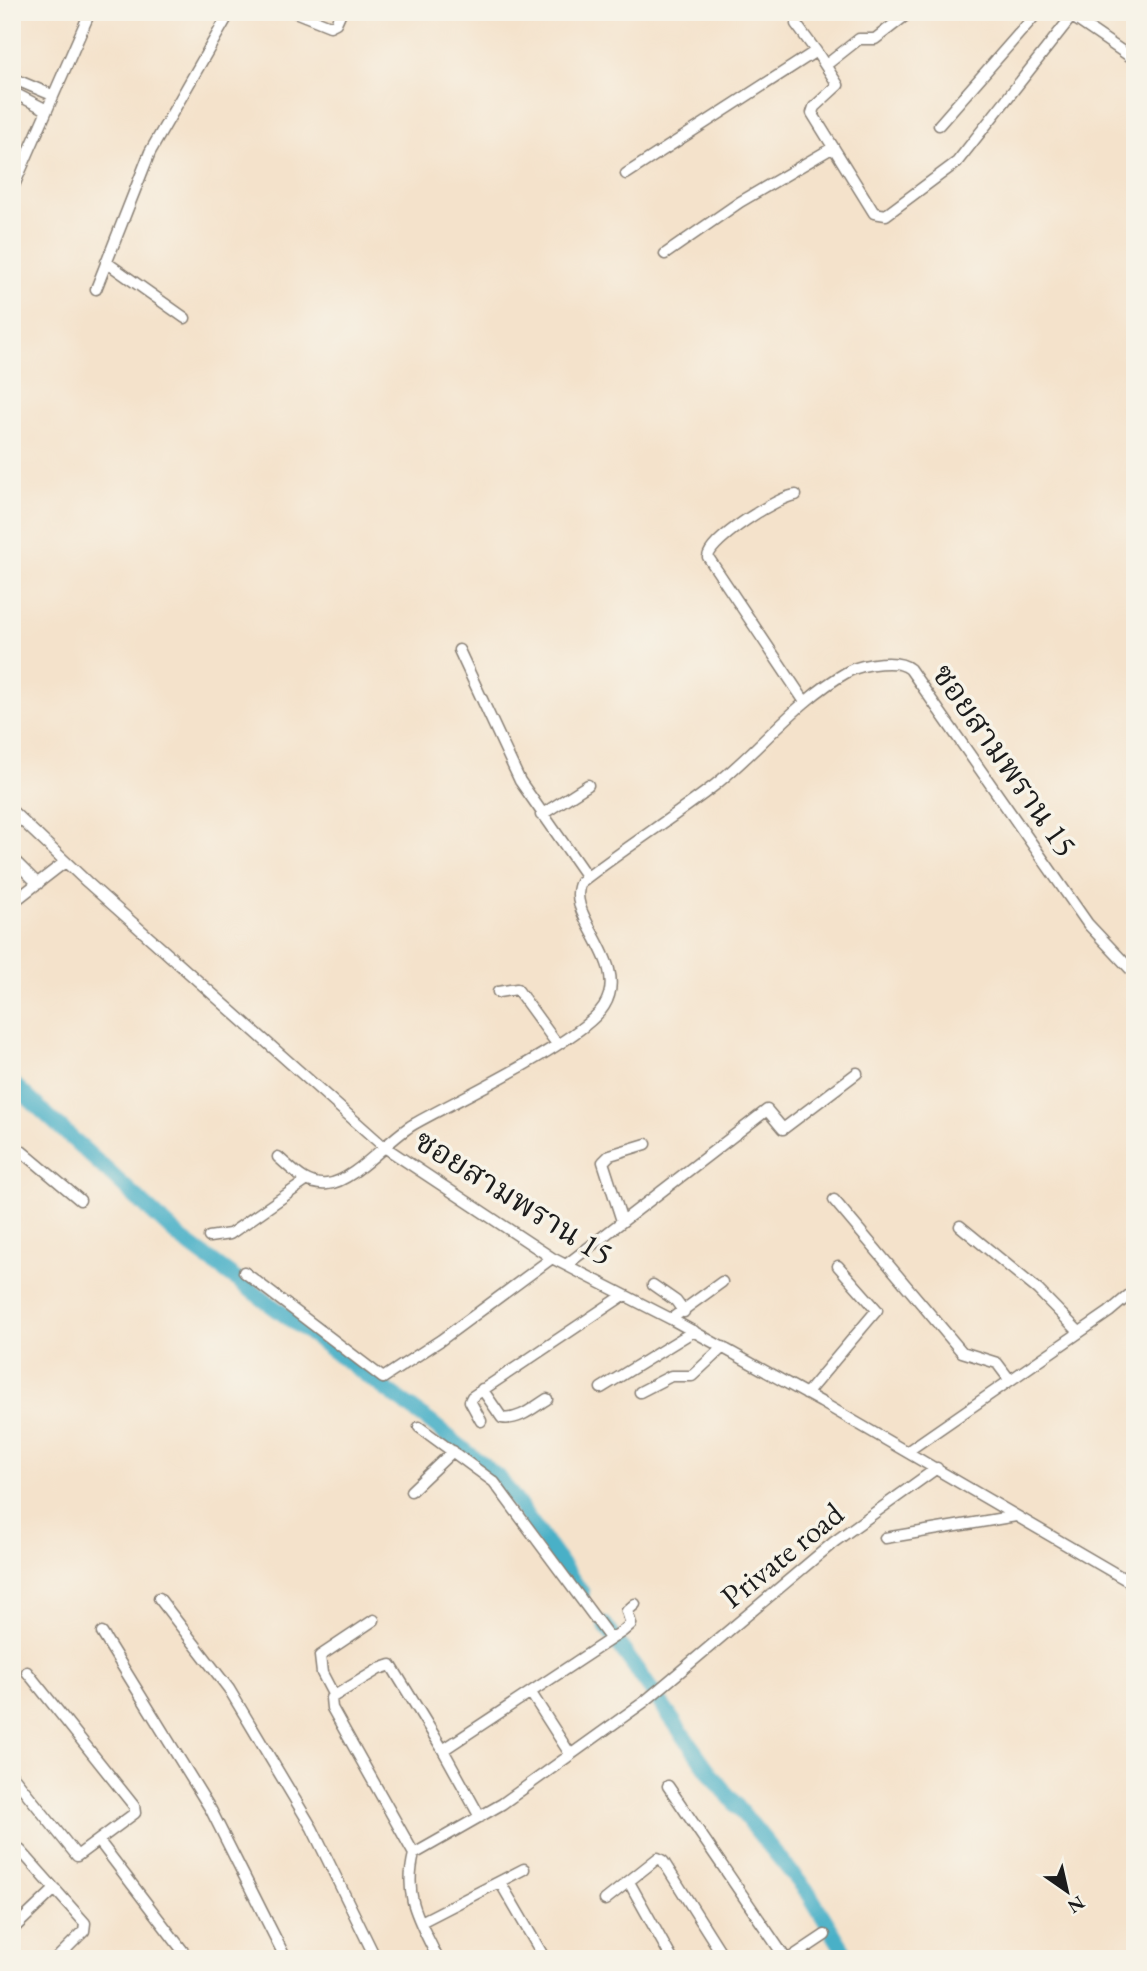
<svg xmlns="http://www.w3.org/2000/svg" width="1147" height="1971" font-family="'EB Garamond','Noto Serif Thai',serif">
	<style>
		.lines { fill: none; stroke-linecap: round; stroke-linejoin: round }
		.river { stroke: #48b0c7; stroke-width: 16 }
		.minor-casing { stroke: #887f74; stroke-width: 13 }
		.minor { stroke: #fff; stroke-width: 10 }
		.labels { text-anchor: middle; stroke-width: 7; stroke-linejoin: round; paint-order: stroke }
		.street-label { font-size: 32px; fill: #1c1c1c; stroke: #f7f3e8 }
	</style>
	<rect width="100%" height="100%" fill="#f7f3e8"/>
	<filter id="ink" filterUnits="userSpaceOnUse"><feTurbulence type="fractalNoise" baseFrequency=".0143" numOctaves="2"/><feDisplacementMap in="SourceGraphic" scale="14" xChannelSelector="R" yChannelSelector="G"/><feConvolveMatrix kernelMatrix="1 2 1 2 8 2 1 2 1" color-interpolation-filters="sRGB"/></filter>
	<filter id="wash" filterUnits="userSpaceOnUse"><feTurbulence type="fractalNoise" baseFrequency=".00686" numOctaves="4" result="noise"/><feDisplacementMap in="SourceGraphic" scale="28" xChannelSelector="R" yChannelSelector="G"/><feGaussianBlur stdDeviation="1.57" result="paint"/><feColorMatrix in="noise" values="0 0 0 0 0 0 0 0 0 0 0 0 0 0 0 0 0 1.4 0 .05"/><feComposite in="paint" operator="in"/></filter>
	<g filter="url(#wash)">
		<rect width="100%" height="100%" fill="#f4e2cb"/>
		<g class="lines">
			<path class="river" d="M12,1083L180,1238L430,1422L500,1479L582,1593
				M605,1625L713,1777L809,1894L849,1959"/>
		</g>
	</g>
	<g filter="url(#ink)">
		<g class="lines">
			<defs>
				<path id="minor" d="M295,12L330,26L336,23L341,12
					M1068,14L1135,60
					M796,24L816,51
					M826,65L859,39H875L910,12
					M12,78L52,95
					M12,92L47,110
					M939,125L1038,12
					M626,174L816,51L838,85L814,107L812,113L874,213L886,215L957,162L1072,16
					M12,190L90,12
					M665,254L740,202L832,148
					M106,262L185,318
					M96,289L150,152L230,12
					M796,495C778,496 710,540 708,557L805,702
					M459,650L520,781L587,877
					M12,811L87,882L383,1146L552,1258L671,1319L821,1402L1135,1585
					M541,815L588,785
					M12,858L38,884
					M12,903L65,862
					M498,992L517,989L557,1044
					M12,1143L80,1200
					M278,1157C293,1170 306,1186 327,1184C354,1182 389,1138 414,1124C456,1100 582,1041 604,1006C632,962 563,915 581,882C625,848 671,819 715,785C761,748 797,700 849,671C863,664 898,658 910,669L1088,924L1135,974
					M834,1200L962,1352L997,1363L1009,1379
					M622,1221L603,1162L610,1155L646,1144
					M960,1226L1038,1290L1079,1332
					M209,1237L230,1234L306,1181
					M566,1265L767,1110L783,1129L857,1073
					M244,1272L383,1378L441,1340L552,1258
					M653,1285L676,1301L684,1312
					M671,1319L722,1282
					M601,1388L694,1331
					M482,1389L502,1418C519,1421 534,1407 547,1399
					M640,1392L671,1376H692L723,1347
					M806,1394L877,1310L838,1266
					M481,1421L470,1401L472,1397L624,1295
					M419,1427L494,1482L610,1638
					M908,1451L1109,1312L1135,1290
					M411,1491L453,1451
					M885,1538L1016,1516
					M159,1598L229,1689L312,1828L376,1959
					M102,1633L211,1810L286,1959
					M531,1693L570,1754
					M333,1694L322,1673L320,1656L374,1620
					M12,1775L77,1856L135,1813L134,1806L27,1672
					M668,1786L786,1959
					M480,1817L443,1750L623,1631L631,1624L627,1611L635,1604
					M99,1841L189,1959
					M414,1854L332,1708L331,1698L379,1669L391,1665L443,1750
					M12,1856L21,1851L85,1923L84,1931L56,1959
					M500,1882L545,1959
					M629,1882L672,1959
					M605,1900L658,1858L663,1861L725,1959
					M421,1922L524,1869
					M12,1930L55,1889
					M438,1959C419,1919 403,1898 414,1854L502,1804L644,1702L834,1542L937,1468
					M789,1959L825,1935"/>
			</defs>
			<use href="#minor" class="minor-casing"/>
			<use href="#minor" class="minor"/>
		</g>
	</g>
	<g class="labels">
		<g class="street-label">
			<text transform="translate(1005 760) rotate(55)" y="11">ซอยสามพราน 15</text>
			<text transform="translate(514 1197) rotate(32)" y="11">ซอยสามพราน 15</text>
			<text transform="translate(782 1555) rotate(-39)" y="11">Private road</text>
		</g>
	</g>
	<rect width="1147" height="1971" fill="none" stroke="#f7f3e8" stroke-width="42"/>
	<g transform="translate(1067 1891) rotate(146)" stroke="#f7f3e8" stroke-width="5" paint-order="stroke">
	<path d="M0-5L12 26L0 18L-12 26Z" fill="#1c1c1c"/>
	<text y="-10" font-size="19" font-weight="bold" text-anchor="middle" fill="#1c1c1c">N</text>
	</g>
</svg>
